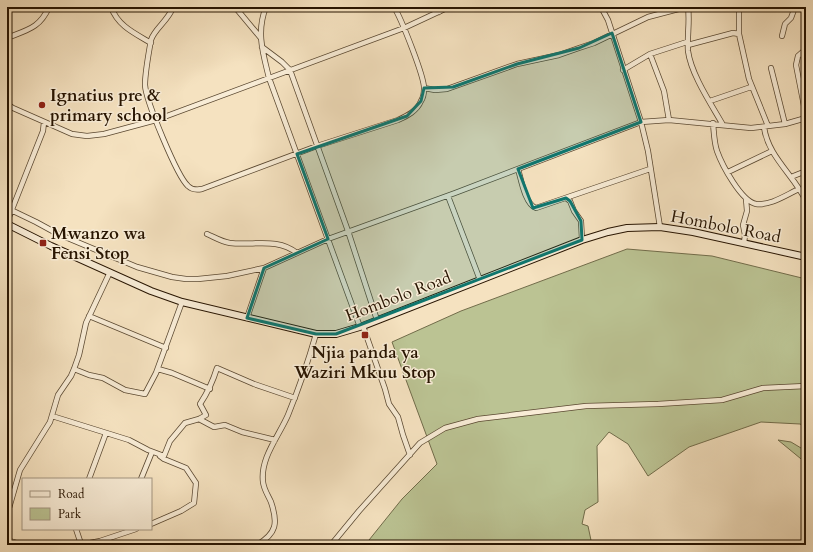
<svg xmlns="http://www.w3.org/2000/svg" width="813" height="552" font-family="Cardo,serif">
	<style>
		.green { fill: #bbc393; stroke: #716c4a }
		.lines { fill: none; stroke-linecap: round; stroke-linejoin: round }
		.street-casing { stroke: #5a4831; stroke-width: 6 }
		.secondary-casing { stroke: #271401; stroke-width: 8 }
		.street { stroke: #f8ecd6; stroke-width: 4.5 }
		.secondary { stroke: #f8ecd6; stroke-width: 6 }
		.marked { fill: #0f766e; fill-opacity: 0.2; stroke: #0f766e; stroke-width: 3; stroke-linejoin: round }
		.poi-dot { fill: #8f2418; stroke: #f8ecd6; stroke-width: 1.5 }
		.labels { text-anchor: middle; stroke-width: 3; stroke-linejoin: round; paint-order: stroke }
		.poi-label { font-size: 17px; font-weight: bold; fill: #271401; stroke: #f8ecd6; text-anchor: start }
		.street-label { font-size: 17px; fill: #271401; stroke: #f8ecd6 }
	</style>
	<rect width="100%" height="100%" fill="#f5e2c0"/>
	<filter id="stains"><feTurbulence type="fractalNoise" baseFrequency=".005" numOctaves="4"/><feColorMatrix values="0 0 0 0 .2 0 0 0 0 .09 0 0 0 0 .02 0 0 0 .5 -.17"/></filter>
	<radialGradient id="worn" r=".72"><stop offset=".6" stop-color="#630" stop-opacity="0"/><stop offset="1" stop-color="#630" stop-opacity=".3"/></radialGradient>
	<path class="green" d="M627,249L712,256L806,279V427L800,424L761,422L689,447L648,476L628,444L609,432L597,446L598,502L585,510L582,524L588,526L592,545H365L402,499L437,464L392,342L461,311Z
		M778,440L791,442L806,451V463Z"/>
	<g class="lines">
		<defs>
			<path id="street" d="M111,7C118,26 134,33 151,43
				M173,7C169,20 154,29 151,40C149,51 145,74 145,85C146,101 177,176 188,186C192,190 197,190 202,189L317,146L398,120C407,116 417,111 421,101C423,98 424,92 424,89C425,78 401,18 394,7
				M235,7L260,37
				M266,7C256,32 263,53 269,78L360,327
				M431,7L439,12
				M601,7L608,20L641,122L648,151L660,227
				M688,7C690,21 687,36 688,51C691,74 711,104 723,125
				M739,7V34L749,79L768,126
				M782,36L785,24L791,18L795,7
				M7,38C27,30 40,28 49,7
				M688,45L733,33L739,34
				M262,47L282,62L290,70L348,231L377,320
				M806,49L798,56L796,65L806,116
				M650,54L664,91L669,120
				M771,68L785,124
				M623,70L650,54L687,42
				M424,88L435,90L447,89L517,64L559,55L579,48L594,43L648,17L686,7
				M710,101L751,87
				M7,104L13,108L72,134L87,136L104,134L156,120L404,28L449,7
				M713,123C714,133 714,142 717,151C722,165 741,201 756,204C770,206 786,195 799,189
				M764,127C768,157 794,175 806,201
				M518,169C521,179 525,204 536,208L650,169
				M728,172L772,151
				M791,177L806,171
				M448,196L480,280
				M566,198L570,201L574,211L581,221L582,240
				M11,210L36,222L58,234L137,267L172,277L186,279H198L227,276L264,268L328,239L455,193L641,122L669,120L751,128L785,124L806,118
				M7,222L43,131L44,122
				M207,234C214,237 222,242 230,243C253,246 277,237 297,253
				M744,243L745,235L743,225L747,211L746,199
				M89,316L166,348
				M247,318L264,268
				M363,326L385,389L389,404L398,417L403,435L410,455
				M74,369L89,375L103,378L125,390L145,394L156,373L182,302
				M158,369L172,373L210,389
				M52,416L129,440L148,450L164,456L170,441L185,423L199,419L206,415L200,404C208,392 213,381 217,368L254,384L295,398
				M199,419L214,427L225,425L242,432L275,440
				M89,479L106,433
				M141,479L152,452
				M7,515L20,470L50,422L58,395L71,376L74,369L79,355L86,323L110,272
				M151,524L181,511L194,503L196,483L186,468L164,459L160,456
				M76,529L81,544
				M7,540L23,545
				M80,545L100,541L136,529
				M257,545C277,533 278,523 271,502C268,495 264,490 263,482C260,458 279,436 288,415C299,388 308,362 316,334
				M331,545L359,511L420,443L445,428L478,419L586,406L658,404L722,400L763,388L806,386"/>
			<path id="secondary" d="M7,224L51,246L151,291L182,302L316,334H336L363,326L582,240L608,232L627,228L660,227L693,232L806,257"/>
		</defs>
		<use href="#street" class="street-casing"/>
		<use href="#secondary" class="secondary-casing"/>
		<use href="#street" class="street"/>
		<use href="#secondary" class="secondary"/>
	</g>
	<path class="marked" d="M612,33L641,122L518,169L533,208L566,198L570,201L581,221L582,240L336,334H316L247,318L264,268L328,239L297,154L407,116L421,101L424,88L453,87L517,64L579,48Z"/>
	<g class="poi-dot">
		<circle cx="42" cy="105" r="4"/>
		<rect x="39" y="239" width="8" height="8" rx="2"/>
		<rect x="361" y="331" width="8" height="8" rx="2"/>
	</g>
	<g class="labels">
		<g class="poi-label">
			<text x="50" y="101">Ignatius pre &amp;<tspan x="50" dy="20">primary school</tspan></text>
			<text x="51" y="239">Mwanzo wa<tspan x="51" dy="20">Fensi Stop</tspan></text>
			<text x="365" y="358" text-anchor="middle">Njia panda ya<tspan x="365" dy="20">Waziri Mkuu Stop</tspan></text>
		</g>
		<g class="street-label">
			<text transform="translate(726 226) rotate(11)" y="6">Hombolo Road</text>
			<text transform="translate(398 296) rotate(-21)" y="6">Hombolo Road</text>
		</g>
	</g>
	<rect width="813" height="552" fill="none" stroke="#f5e2c0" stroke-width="24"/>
	<rect x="8" y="8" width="797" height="536" fill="none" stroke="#271401" stroke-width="2"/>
	<rect x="12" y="12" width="789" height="528" fill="none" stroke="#271401"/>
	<rect x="22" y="478" width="130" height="52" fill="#f8ecd6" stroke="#a49681"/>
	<rect x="30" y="491" width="20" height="6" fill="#f8ecd6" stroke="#a49681"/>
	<text x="58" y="498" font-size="12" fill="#271401">Road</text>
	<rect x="30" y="508" width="20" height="12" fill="#bbc393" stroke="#a49681"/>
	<text x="58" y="518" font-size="12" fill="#271401">Park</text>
	<rect width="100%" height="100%" filter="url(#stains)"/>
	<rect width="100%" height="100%" fill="url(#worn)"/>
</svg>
